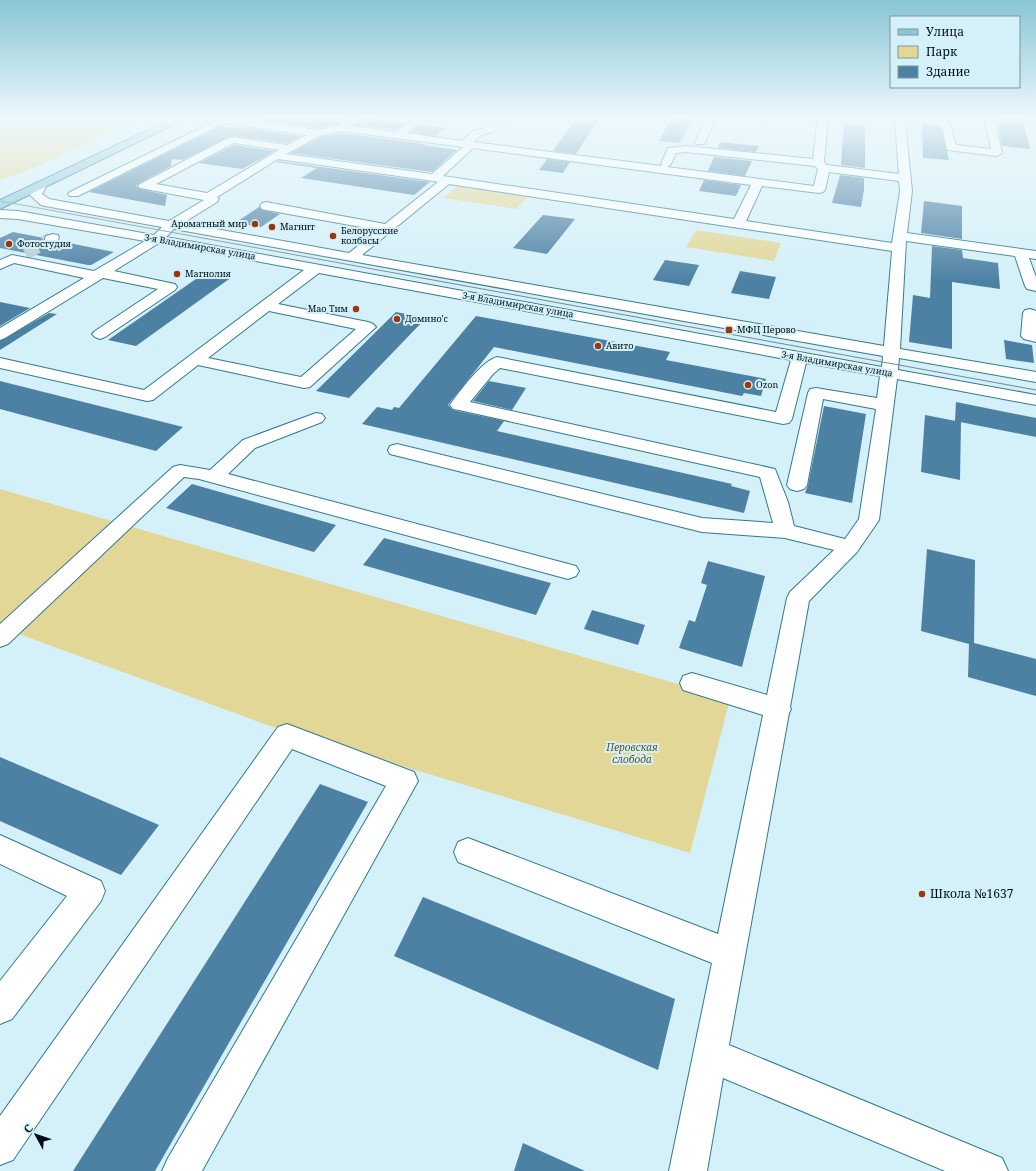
<svg xmlns="http://www.w3.org/2000/svg" width="1036" height="1171" font-family="'Noto Serif',serif">
	<style>
		.green { fill: #e3d797 }
		.building { fill: #4d81a4 }
		.lines { fill: none; stroke-linecap: round; stroke-linejoin: round }
		.minor-tunnel { stroke: #b4ced6; stroke-width: 14; stroke-dasharray: 14 8; stroke-linecap: butt }
		.minor-casing { stroke: #317a8e; stroke-width: 2 }
		.major-casing { stroke: #266f82; stroke-width: 2 }
		.minor { fill: #fff; fill-rule: evenodd }
		.major { fill: #89c8d8; fill-rule: evenodd }
		.tram { stroke: #738990; stroke-width: 1 }
		.poi-dot { fill: #9c360d; stroke: #d4f0f8; stroke-width: 1.5 }
		.labels { text-anchor: middle; stroke-width: 4; stroke-linejoin: round; paint-order: stroke }
		.far-poi-label { font-size: 9px; fill: #000e14; stroke: #d4f0f8; text-anchor: start }
		.far-street-label { font-size: 9px; fill: #000e14; stroke: #d4f0f8 }
		.park-label { font-size: 10px; font-style: italic; fill: #5b5220; stroke: #d4f0f8 }
		.near-poi-label { font-size: 12px; fill: #000e14; stroke: #d4f0f8; text-anchor: start }
	</style>
	<rect width="100%" height="100%" fill="#d4f0f8"/>
	<path class="green" d="M0,117H144L34,168L0,180Z
		M457,186L529,196L516,209L443,198Z
		M696,230L781,243L774,261L686,247Z
		M0,489L730,699L690,853L270,726L0,627Z"/>
	<path class="building" d="M266,117H348L337,125L318,128L260,120Z
		M672,117H693L680,143L659,141Z
		M996,117H1022L1030,149L1002,146Z
		M364,118L405,123L396,130L354,125Z
		M576,119L598,121L576,154L553,151Z
		M844,124L865,126V168L841,165Z
		M419,125L444,128L435,136L411,132Z
		M922,125L941,127L949,160L923,158Z
		M221,126L243,129L246,128L302,136L287,143L232,136L182,160L172,159L171,166L139,183L136,186L140,189L167,195L165,206L89,192Z
		M341,133L425,144L423,145L457,150L432,172L291,153L322,136Z
		M720,142L759,146L756,152L718,148Z
		M234,145L275,151L242,169L199,163Z
		M714,157L752,161L745,176L708,171Z
		M547,159L570,162L563,173L539,170Z
		M278,161L430,182L414,195L301,178L317,168L276,162Z
		M840,175L864,178V190L861,207L832,203Z
		M704,180L741,185L736,196L699,191Z
		M924,201L962,206V239L921,233Z
		M259,207L262,210L280,214L261,227L235,223Z
		M543,215L575,219L547,254L513,248Z
		M13,232L44,238L46,243L54,244L59,241L114,252L91,265H88L0,248V238Z
		M932,246L962,250L963,258L998,263L1000,289L952,282V349L909,342L913,295L930,298Z
		M665,260L699,265L689,286L653,280Z
		M740,271L776,277L769,299L731,293Z
		M206,272L232,277L136,346L108,340Z
		M0,302L30,308L0,326Z
		M396,312L426,318L349,398L316,391Z
		M49,313L57,314L0,350V341Z
		M476,316L670,352L666,360L766,379L761,396L744,393L742,396L494,347L448,405L453,410L504,421L497,431L732,484L731,486L750,491L744,513L362,424L377,407L392,410L394,407L399,408Z
		M1004,340L1032,345L1034,363L1006,359Z
		M0,381L183,427L156,451L0,409Z
		M489,381L526,388L512,410L473,401Z
		M956,402L1036,418V437L955,421Z
		M824,406L866,414L852,503L805,493L808,485Z
		M925,415L961,422L960,480L921,472Z
		M192,484L336,525L314,552L166,508Z
		M384,538L551,583L536,615L363,565Z
		M927,549L975,560L974,643L1036,659V696L968,677L969,644L921,631Z
		M708,561L765,576L742,667L679,648L689,620L695,622L707,585L701,583Z
		M592,610L645,625L638,645L584,629Z
		M0,757L159,825L121,875L0,821Z
		M320,784L368,802L155,1171H73Z
		M423,897L675,999L658,1070L394,956Z
		M523,1143L585,1171H514Z"/>
	<g class="lines">
		<path class="minor-tunnel" d="M25,253L51,239"/>
		<defs>
			<path id="minor" d="M223,117L318,130L338,126L351,117H363L350,126L396,132L416,117H427L407,133L462,141L473,131L485,128L496,117H507L493,132L481,135L473,142L662,166L661,164L668,148L686,146L813,159L818,117H828L824,162L827,165L899,174L895,121L884,119L882,117H917L949,121L956,145L991,149L984,117H994L1002,153L997,156L947,150L942,126L905,122L912,191L907,233L1036,251V259L1029,258L1036,277V291L1027,289L1025,286L1015,256L906,241L900,349L1036,372V382L899,358L898,370L1036,395V405L897,379L879,520L857,552L809,601L790,707L791,709L789,713L729,1045L1002,1158L1008,1171H945L723,1078L707,1171H669L712,963L458,862L454,852L458,842L468,838L718,934L763,715L683,690L680,683L683,676L692,673L767,695L787,598L790,592L834,550L785,538L702,532L390,454L388,450L390,446L397,444L702,518L773,523L760,477L459,410L453,409L450,405C459,392 482,361 497,357L776,412L791,360L319,273L278,304L368,322L373,324L376,327L310,387L304,388L198,365L153,400L147,401L0,368V358L144,390L304,270L159,243L114,271L170,283L175,284L177,287L175,290L105,337L100,339L95,337L92,334L95,331L158,289L103,278L5,338L0,340V328L84,278L14,263L0,269V260L12,255L94,271L145,241L18,219L0,218V210L18,211L154,235L162,227L45,206L41,205L30,195L37,183H45L47,185L42,194L49,199L169,221L204,200L140,188L138,186L140,184L228,138L232,137L287,145L307,135L224,123L78,196H70L68,194L70,192ZM341,131L463,147L432,174L286,154L321,135ZM234,143L279,150L207,193L156,184ZM473,148L751,185L734,219L443,176ZM686,152L815,166L818,169L814,186L667,167L671,164L676,153ZM278,159L434,181L438,182L385,224L266,202L262,203L260,206L262,209L266,210L378,230L349,253L183,223L217,202L219,199L217,197ZM829,172L899,181L900,191L892,243L746,221L762,186L819,193L823,192L825,190ZM449,184L892,251L884,346L362,255ZM174,229L684,321L883,356L882,367L166,237ZM269,311L356,329L301,377L208,358ZM806,363L880,376L877,398L816,388L810,389L808,393L787,485L790,489L797,491L804,489L807,485L823,399L876,409L859,519L845,539L794,526L788,502L775,469L470,402L493,374L500,368L783,424L789,423L792,419Z
				M707,117H717L704,144H696L695,142Z
				M53,234L58,235L59,238C56,243 52,243 46,242L45,239L46,236Z
				M1030,309L1036,311V342L1024,339L1021,336L1023,313L1025,310Z
				M316,413L322,414L325,418L322,422L255,448L228,474L576,566L579,571L576,576L568,579L199,479L184,477L8,644L0,647V624L173,467L180,465L210,470L243,440Z
				M287,724L414,772L418,781L202,1171H162L168,1158L386,786L292,749L13,1160L0,1165V1116L278,727Z
				M0,835L101,881L105,891L101,901L12,1019L0,1024V981L67,896L0,864Z"/>
			<path id="major" d="M176,117H189L0,209V200Z"/>
		</defs>
		<use href="#minor" class="minor-casing"/>
		<use href="#major" class="major-casing"/>
		<use href="#minor" class="minor"/>
		<use href="#major" class="major"/>
		<path class="tram" d="M0,201L1036,390"/>
	</g>
	<linearGradient id="sky" x2="0" y2="1"><stop stop-color="#89c5d5"/><stop offset="0.42" stop-color="#ecf8fc"/><stop offset="1" stop-color="#ecf8fc" stop-opacity="0"/></linearGradient>
	<rect width="1036" height="281" fill="url(#sky)"/>
	<g class="poi-dot">
		<circle cx="255" cy="224" r="4"/>
		<circle cx="272" cy="227" r="4"/>
		<circle cx="333" cy="236" r="4"/>
		<circle cx="9" cy="244" r="4"/>
		<circle cx="177" cy="274" r="4"/>
		<circle cx="356" cy="309" r="4"/>
		<circle cx="397" cy="319" r="4"/>
		<rect x="725" y="326" width="8" height="8" rx="2"/>
		<circle cx="598" cy="346" r="4"/>
		<circle cx="748" cy="385" r="4"/>
		<circle cx="922" cy="894" r="4"/>
	</g>
	<g class="labels">
		<g class="far-poi-label">
			<text x="247" y="227" text-anchor="end">Ароматный мир</text>
			<text x="280" y="230">Магнит</text>
			<text x="341" y="234">Белорусские<tspan x="341" dy="10">колбасы</tspan></text>
			<text x="17" y="247">Фотостудия</text>
			<text x="185" y="277">Магнолия</text>
			<text x="348" y="312" text-anchor="end">Мао Тим</text>
			<text x="405" y="322">Домино'c</text>
			<text x="737" y="333">МФЦ Перово</text>
			<text x="606" y="349">Авито</text>
			<text x="756" y="388">Ozon</text>
		</g>
		<g class="far-street-label">
			<text transform="translate(200 247) rotate(10)" y="3">3-я Владимирская улица</text>
			<text transform="translate(518 305) rotate(10)" y="3">3-я Владимирская улица</text>
			<text transform="translate(837 364) rotate(10)" y="3">3-я Владимирская улица</text>
		</g>
		<g class="park-label">
			<text x="632" y="751">Перовская<tspan x="632" dy="12">слобода</tspan></text>
		</g>
		<g class="near-poi-label">
			<text x="930" y="898">Школа №1637</text>
		</g>
	</g>
	<rect x="890" y="16" width="130" height="72" fill="#d4f0f8" stroke="#7f969d"/>
	<rect x="898" y="29" width="20" height="6" fill="#89c8d8" stroke="#7f969d"/>
	<text x="926" y="36" font-size="12" fill="#000e14">Улица</text>
	<rect x="898" y="46" width="20" height="12" fill="#e3d797" stroke="#7f969d"/>
	<text x="926" y="56" font-size="12" fill="#000e14">Парк</text>
	<rect x="898" y="66" width="20" height="12" fill="#4d81a4" stroke="#7f969d"/>
	<text x="926" y="76" font-size="12" fill="#000e14">Здание</text>
	<g transform="translate(36 1135) rotate(310)" stroke="#d4f0f8" stroke-width="3" paint-order="stroke">
	<path d="M0-3L7 15L0 10L-7 15Z" fill="#000e14"/>
	<text y="-6" font-size="11" font-weight="bold" text-anchor="middle" fill="#000e14">С</text>
	</g>
</svg>
